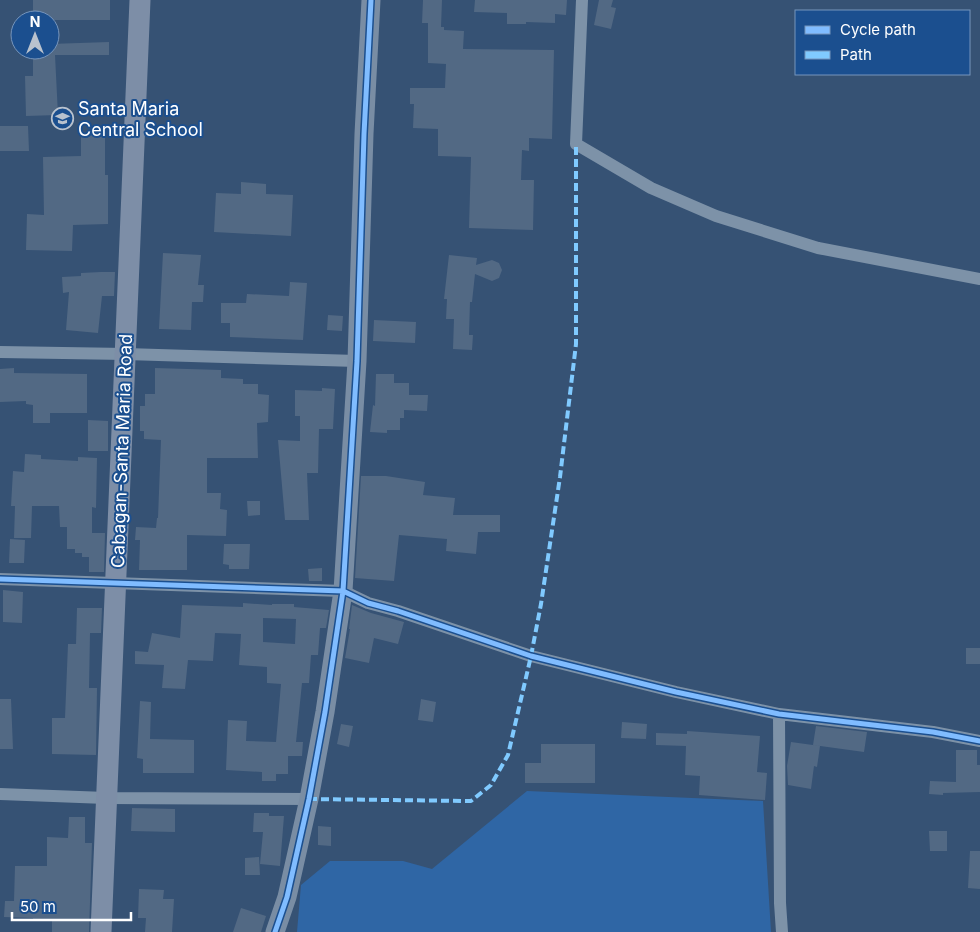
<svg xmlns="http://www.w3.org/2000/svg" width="980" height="932" font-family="Inter,sans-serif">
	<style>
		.green { fill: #2f66a5 }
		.building { fill: #526984; fill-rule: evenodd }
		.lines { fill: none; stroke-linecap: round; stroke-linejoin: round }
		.street { stroke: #7d92a8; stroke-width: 12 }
		.secondary { stroke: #798da4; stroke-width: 19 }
		.primary { stroke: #7d8ea7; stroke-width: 21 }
		.quiet { stroke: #80caff; stroke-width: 4; stroke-dasharray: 8 4; stroke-linecap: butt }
		.cycleway-casing { stroke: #1b4f8f; stroke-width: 8 }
		.cycleway { stroke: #80bcff; stroke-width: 5 }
		.labels { text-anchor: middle; stroke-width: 4; stroke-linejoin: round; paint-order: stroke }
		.poi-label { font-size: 18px; fill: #fff; stroke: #1b4f8f; text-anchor: start }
		.street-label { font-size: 18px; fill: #fff; stroke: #1b4f8f }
	</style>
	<rect width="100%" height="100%" fill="#365274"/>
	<path class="green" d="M527,791L763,801L771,932H297L301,885L330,861H403L432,869Z"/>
	<path class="building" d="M33,0H110V20H33Z
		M423,0H442L441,27H444V30L464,31L463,49L554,50L552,139L529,138V151L522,150L521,180H534L533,230L469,228L471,157L438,156V129L413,128L414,104H410V88H445L446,64L428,63V23H422Z
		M475,0H567L566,15L555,14V23L526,22V24H507V13L474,12Z
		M599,0H613L611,7L616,8L611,29L594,25Z
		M109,42V55H55L58,115L26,116L25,76H33V50H50V44Z
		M0,126H28L29,151H0Z
		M81,135H105V175H108V224L73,225L72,251L26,250L27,214L44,215L43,157L81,156Z
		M241,182L266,184V194L293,195L291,236L214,232L216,193L241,194Z
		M163,253L201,255L198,285H204L203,302H192L191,330L159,329Z
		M449,255L477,258L476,265L492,260L499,263L502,270L499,278L492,281L475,274L472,302H470L469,335H473L472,350L453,349L454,319H446L447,299H444Z
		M101,272H115L114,296H102L98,333L66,330L69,292L63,293L62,277L81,276V273Z
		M290,282L307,283L303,340L230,337V323H221V303H246L247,294L289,296Z
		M328,315L343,316L342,331L327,330Z
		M374,320L416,322L415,343L373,341Z
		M14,368V373L87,374V413H50V423H33V405L26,404V401L0,402V369Z
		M155,368L221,370V378L243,379V384H258V394L269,395L268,422L257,423L258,458H207V493H221L220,509L227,510L226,536L187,535V570H139L140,540H135L136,527L156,528L157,518H158L161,440L144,439V431H140V406H145V394H155Z
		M376,374H394V383H409V395H428L427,411L404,410V418H400V430H387V433L370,432L373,405L375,406Z
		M322,388L335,389L333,429H319L318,473H307L309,520H285L278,440L300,441V416H295V390L322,391Z
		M88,420L108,421V451H88Z
		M25,454L41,455V459L78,461V457L97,458L96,508L92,507V533H105L104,572H89V557H82V553H75V549H67V527H60L59,506H32L31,538H14L15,506H11L13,471L24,472Z
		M361,476H386L425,482L423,495L455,498L453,515H500V532H478L476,554L446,551L447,539L399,535L394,581L355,578Z
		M247,501H260V515L248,516Z
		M10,539L25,540L24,563H9Z
		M224,544H250L249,569H229V565L223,564Z
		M322,568V581H309L308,569Z
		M3,590L23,592L22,623L3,622Z
		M243,603L272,605V604H294V607L329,610L326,628H320L318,655H311L309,683H302L296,742H303L302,756H288V774H276V781H262V772L226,770L228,720L247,721L246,741L276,742L281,684L267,683V667L239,665L241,634L215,633L213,661L188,660L185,689L162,688L164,665L135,664V651L148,652L152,633L180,638L182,605L243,607ZM263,618L296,619L295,644L263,642Z
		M352,605L371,613L404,622L398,644L374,638L369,663L345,658L350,629H349Z
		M77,608H102L101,633H90L89,688H97L96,755L52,754V718H65L68,644H76Z
		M966,648H980V664H966Z
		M0,699H11L13,749H0Z
		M421,699L436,702L433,722L418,720Z
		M140,701L151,702L150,739L194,740V773H143V759L137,758Z
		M622,722L647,724L646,739L621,738Z
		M341,724L353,726L349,747L337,744Z
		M816,726L867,732L864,752L813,745Z
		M687,731L760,736L757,772L767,773L765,800L699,795L700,776L685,775L686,746L656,745V733L687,734Z
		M791,742L820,746L817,767L814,766L811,789L788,785L787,766Z
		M541,744H595V783H525V763H541Z
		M956,750H977V765H980V792L943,793V795L929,794L930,781L956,782Z
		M132,808L175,809V832L131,831Z
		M254,813H269V816H284L280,866L260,864L263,832H253Z
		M69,817H85V843H92L89,932H52V921L33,920V918L4,917L5,901H14L15,866H47V837L68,838Z
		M318,826L331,827V846L318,845Z
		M929,831H947V851H930Z
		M970,851H980V889L968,888Z
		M259,857L260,875H245V858Z
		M139,889L164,890L163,899H174L172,932H145L146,918H138Z
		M241,908L266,916L261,932H233Z"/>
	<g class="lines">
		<path class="street" d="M582,0L576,144L651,188L716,216L818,248L980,279
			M0,352L126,354L357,361
			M0,579L343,591L368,603L398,611L531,656L676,692L779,714L933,732L980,741
			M779,714L780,903L782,932
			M0,794L106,798L309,799"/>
		<path class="secondary" d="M275,932L287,897L309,799L325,712L343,591L357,361L364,134L371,0"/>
		<path class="primary" d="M101,932L140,0"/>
		<path class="quiet" d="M309,799L471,801L491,785L508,755L531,656L541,604L560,477L576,344V144"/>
		<defs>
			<path id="cycleway" d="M0,579L343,591L368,603L398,611L531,656L676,692L779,714L933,732L980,741
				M275,932L287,897L309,799L325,712L343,591L357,361L364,134L371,0"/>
		</defs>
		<use href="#cycleway" class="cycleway-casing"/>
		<use href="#cycleway" class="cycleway"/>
	</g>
	<defs>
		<symbol id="school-ring" viewBox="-11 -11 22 22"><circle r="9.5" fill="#1b4f8f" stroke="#b9c2ce" stroke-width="1.5"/><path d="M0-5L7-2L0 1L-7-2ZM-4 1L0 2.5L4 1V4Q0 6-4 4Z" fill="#b9c2ce"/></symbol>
	</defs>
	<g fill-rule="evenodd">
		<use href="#school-ring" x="50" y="106" width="25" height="25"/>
	</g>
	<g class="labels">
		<g class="poi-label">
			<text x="78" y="115">Santa Maria<tspan x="78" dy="21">Central School</tspan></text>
		</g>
		<g class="street-label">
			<text transform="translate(122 451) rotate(-88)" y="6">Cabagan-Santa Maria Road</text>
		</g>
	</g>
	<rect x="795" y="10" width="175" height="65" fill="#1b4f8f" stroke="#7695bc"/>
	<rect x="805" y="26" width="25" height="8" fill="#80bcff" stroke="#7695bc"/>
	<text x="840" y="35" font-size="15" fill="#ffffff">Cycle path</text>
	<rect x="805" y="51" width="25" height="8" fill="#80caff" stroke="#7695bc"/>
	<text x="840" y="60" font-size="15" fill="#ffffff">Path</text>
	<g transform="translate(35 35)"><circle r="24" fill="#1b4f8f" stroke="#7695bc"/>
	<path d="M0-4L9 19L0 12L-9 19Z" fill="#b9c2ce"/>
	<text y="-8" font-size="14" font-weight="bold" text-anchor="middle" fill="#ffffff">N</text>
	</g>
	<path d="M12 912v8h119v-8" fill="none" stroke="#ffffff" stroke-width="2.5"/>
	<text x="20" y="912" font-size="15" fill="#ffffff" stroke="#1b4f8f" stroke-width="4" paint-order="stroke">50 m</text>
</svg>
